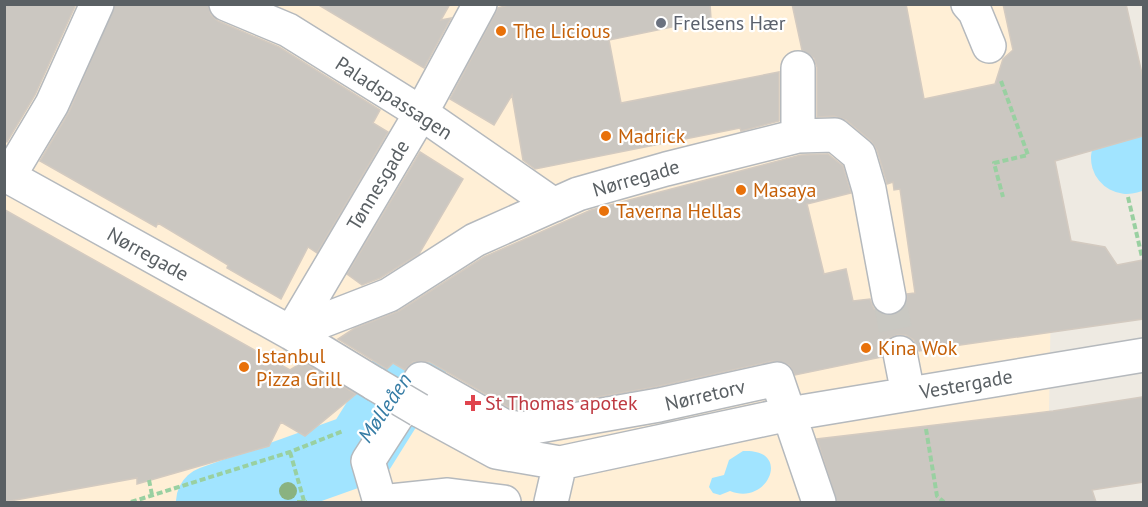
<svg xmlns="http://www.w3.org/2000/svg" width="1148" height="507" font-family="'PT Sans',sans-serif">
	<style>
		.commercial { fill: #ffefd6 }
		.water { fill: #a1e4ff }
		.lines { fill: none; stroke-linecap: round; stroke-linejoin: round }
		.river { stroke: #a1e4ff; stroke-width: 72 }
		.building { fill: #cbc7c1; stroke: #d3cac0; stroke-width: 1.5 }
		.minor-tunnel { stroke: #c9c8c2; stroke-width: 33; stroke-dasharray: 33 16; stroke-linecap: butt }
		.minor-casing { stroke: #b5b9bd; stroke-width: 36 }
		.path { stroke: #99d0a1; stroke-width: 4; stroke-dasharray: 6 3; stroke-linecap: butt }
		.minor { stroke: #fff; stroke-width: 33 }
		.minor-bridge-casing { stroke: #b5b9bd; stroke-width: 36; stroke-linecap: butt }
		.minor-bridge { stroke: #fff; stroke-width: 33 }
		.tree { fill: #8ab280 }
		.worship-dot { fill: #6b7280; stroke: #fff; stroke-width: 2 }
		.food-dot { fill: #e8710a; stroke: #fff; stroke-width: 2 }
		.health-dot { fill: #e0444e; stroke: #fff; stroke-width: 2 }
		.labels { text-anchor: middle; stroke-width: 4.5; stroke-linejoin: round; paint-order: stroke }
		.worship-label { font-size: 20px; fill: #5b616d; stroke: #fff; text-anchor: start }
		.food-label { font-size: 20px; fill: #c56008; stroke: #fff; text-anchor: start }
		.street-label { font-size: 20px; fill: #5a6064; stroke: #fff }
		.health-label { font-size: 20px; fill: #be3a42; stroke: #fff; text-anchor: start }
		.water-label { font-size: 21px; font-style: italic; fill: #347ba4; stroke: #fff }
	</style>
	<rect width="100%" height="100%" fill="#eeeae2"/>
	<path class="commercial" d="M4,5H1056L1049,413L1073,502H5Z"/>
	<path class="water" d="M743,451C793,448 768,507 730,491L720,495L713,493L709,487L712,478L724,475L729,460Z"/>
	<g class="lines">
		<path class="river" d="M1127,158L1144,153
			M212,502L360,449L410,369"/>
	</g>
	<path class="building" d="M4,4H76L35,95L7,142L4,140Z
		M115,4H208L211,15L218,21L279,47L380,110L373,123L388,132L317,253L308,247L281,299L227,268L228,265L158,223L156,227L40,161L69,112Z
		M317,4H450L441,20L451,18L424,68Z
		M512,4H710L711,19L609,40L621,103L779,72V121L741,131L740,128L535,169L523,160L512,95L494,125L450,99L498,8Z
		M792,4H906L924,99L995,84L1003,59L1013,50L1003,4H1126L1143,78V136L1055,161L1071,241L1105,247L1117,265L1143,260V319L919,351L914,340L906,335H897L887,339L882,347V357L795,375L789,365L773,361L655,387L522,410L510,408L430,362H413L405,370L393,363L387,369L338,339L355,328L399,311L484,257L591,210L801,155L828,154L843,166L851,193L807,204L824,274L846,269L853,301L870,299L874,309L883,315H893L901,312L906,304L907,294L915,293L900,189L894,190L893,182L887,184L877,150L871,141L846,120L834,116L817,117V67L814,58L802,50Z
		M420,152L463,179L419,254L380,278L362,285L347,274Z
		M5,210L290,370L303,362L356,394L305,436L281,422L269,446L137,484V478L4,502Z
		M1143,397V482L1092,490L1096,502H837L817,439L1053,411Z"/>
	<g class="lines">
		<path class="minor-tunnel" d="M889,297L900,353"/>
		<defs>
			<path id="minor" d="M226,4L288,30L421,113L554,205
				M968,4L975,12L989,46
				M798,136V68
				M4,174L291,333L375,384
				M9,176L52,104L97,4
				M291,333L389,295L475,240L578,194L666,169L798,136L835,135L859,155L869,189L889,297
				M291,333L421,113L480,4
				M900,353L908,394
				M419,410L496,452L560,463L789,414L1144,355
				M380,502L368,461L421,379L504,426L522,429L659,405L777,379L819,502
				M381,502L448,495L504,502
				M551,502L560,463"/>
		</defs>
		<use href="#minor" class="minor-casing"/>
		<path class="path" d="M1001,81L1028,155L994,163L1003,197
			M1128,197L1142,257
			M926,429L937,496L944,502
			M290,452L304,501
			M149,480L152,495
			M131,502L290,452L343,431
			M297,502H307"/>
		<use href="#minor" class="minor"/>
		<defs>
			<path id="minor-bridge" d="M375,384L419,410"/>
		</defs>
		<use href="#minor-bridge" class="minor-bridge-casing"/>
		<use href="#minor-bridge" class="minor-bridge"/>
	</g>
	<circle class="tree" cx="288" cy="491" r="9"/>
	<circle class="worship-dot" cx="661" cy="23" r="6"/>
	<g class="food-dot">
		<circle cx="501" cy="31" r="6"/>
		<circle cx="606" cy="136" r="6"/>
		<circle cx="741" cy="190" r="6"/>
		<circle cx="604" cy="211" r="6"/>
		<circle cx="866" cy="348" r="6"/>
		<circle cx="244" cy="367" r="6"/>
	</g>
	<path class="health-dot" d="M470 394h6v6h6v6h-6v6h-6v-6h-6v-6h6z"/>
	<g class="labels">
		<g class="worship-label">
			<text x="673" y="30">Frelsens Hær</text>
		</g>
		<g class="food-label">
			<text x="513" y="38">The Licious</text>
			<text x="618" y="143">Madrick</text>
			<text x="753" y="197">Masaya</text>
			<text x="616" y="218">Taverna Hellas</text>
			<text x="878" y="355">Kina Wok</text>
			<text x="256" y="363">Istanbul<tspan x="256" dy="23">Pizza Grill</tspan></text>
		</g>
		<g class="street-label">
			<text transform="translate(394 98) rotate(33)" y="7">Paladspassagen</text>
			<text transform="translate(636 178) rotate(-16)" y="7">Nørregade</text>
			<text transform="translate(378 185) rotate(-59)" y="7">Tønnesgade</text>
			<text transform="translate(148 254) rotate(29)" y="7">Nørregade</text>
			<text transform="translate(966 384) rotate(-10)" y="7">Vestergade</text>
			<text transform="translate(705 395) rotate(-13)" y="7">Nørretorv</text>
		</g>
		<g class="health-label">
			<text x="485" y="410">St Thomas apotek</text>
		</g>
		<g class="water-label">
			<text transform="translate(385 408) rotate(-56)" y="7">Mølleåen</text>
		</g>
	</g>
	<rect width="1148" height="507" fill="none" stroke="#5a6064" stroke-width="12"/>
</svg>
